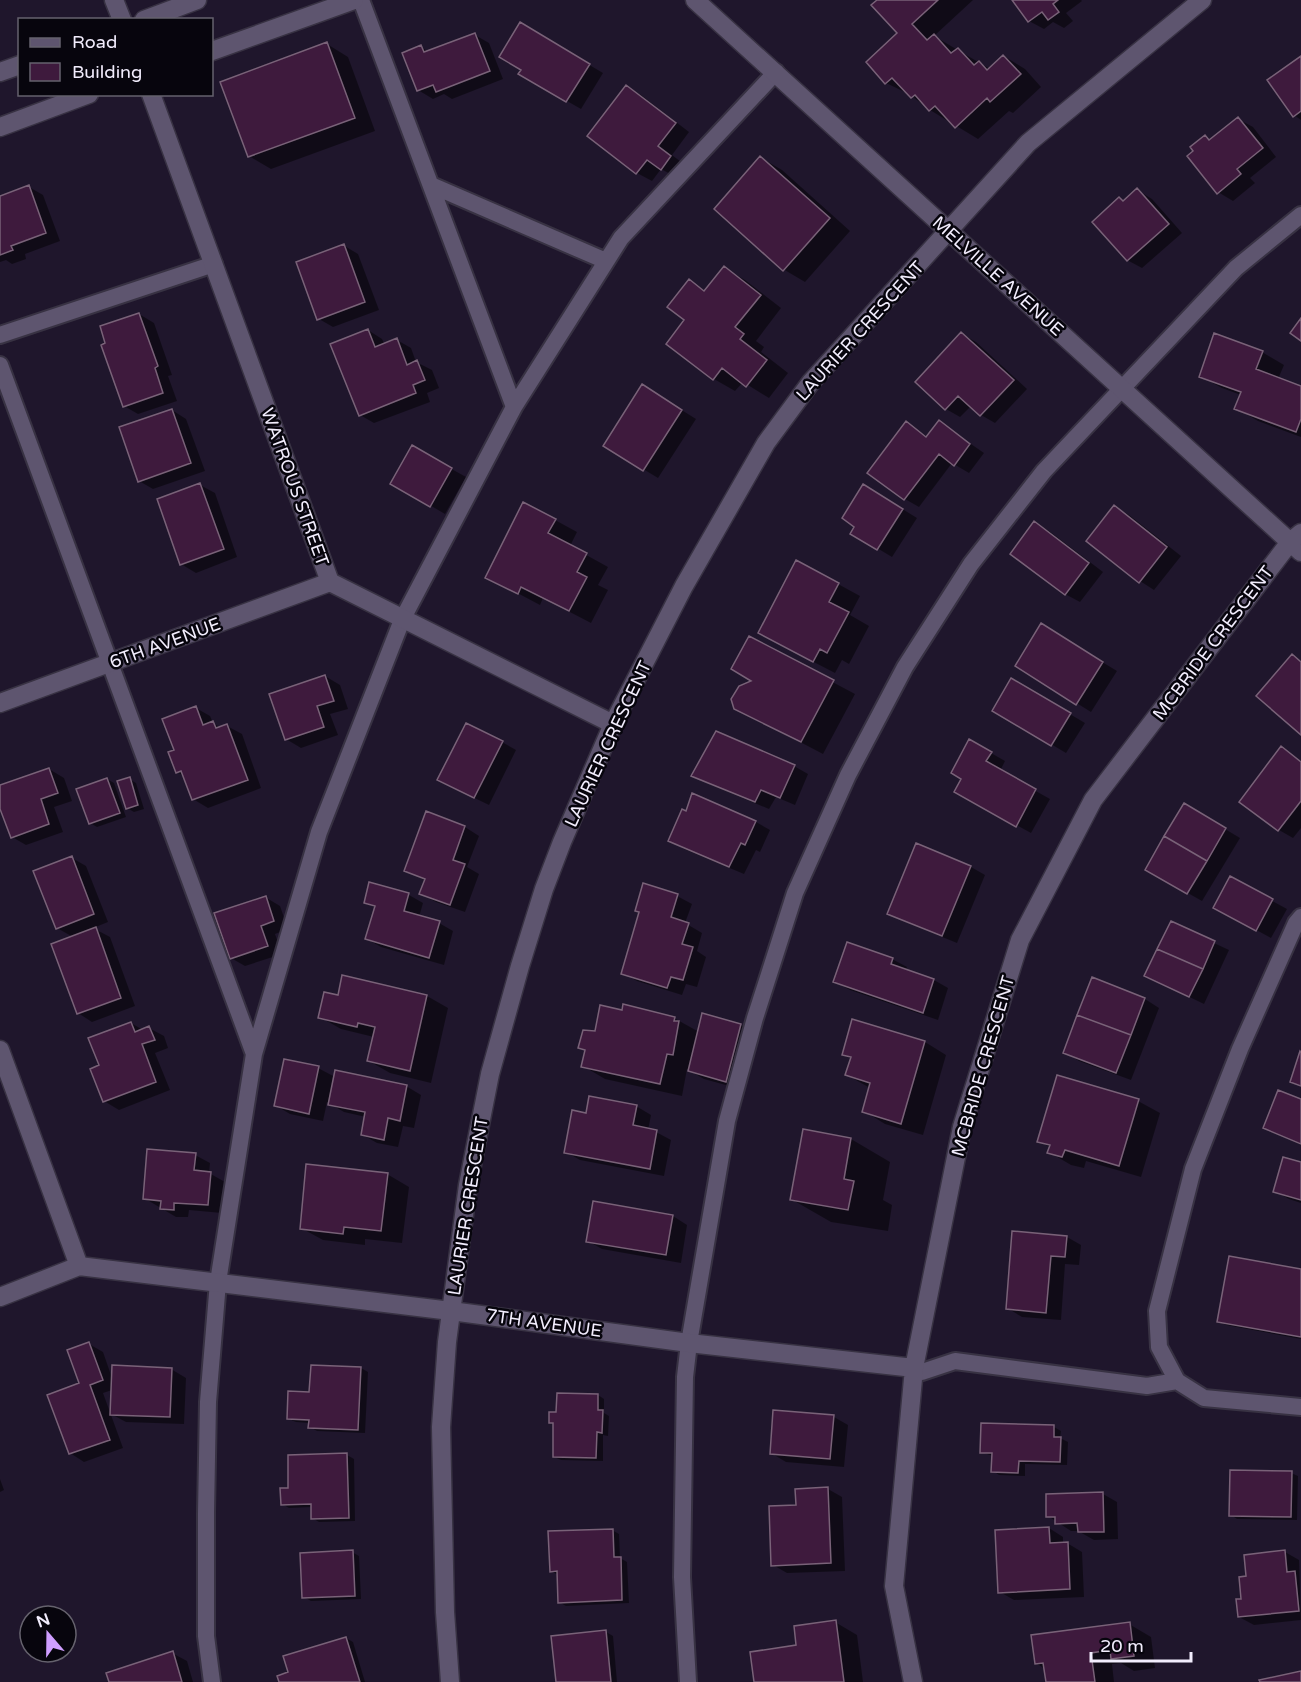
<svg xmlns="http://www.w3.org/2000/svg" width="1301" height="1682" font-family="'Varela Round',sans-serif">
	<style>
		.shadow { fill: #0007 }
		.building { fill: #3e1a3d; stroke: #796278; stroke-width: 1.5 }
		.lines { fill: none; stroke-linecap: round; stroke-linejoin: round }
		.service-casing { stroke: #383243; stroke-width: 20 }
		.minor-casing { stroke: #383243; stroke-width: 21 }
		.secondary-casing { stroke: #383243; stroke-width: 21 }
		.service { stroke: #5e556f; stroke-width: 16 }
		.minor { stroke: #5e556f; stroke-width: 18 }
		.secondary { stroke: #5e556f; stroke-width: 18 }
		.labels { text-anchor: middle; stroke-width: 5; stroke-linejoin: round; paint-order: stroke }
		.street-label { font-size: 18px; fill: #f2edfd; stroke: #07050d }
	</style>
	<rect width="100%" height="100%" fill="#1f162c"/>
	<path class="shadow" d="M880,0H973L934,36L990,69L1004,56L1025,69L1041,87L1013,113L1009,111L978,139L930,110L909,94L886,83L899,34Z
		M1013,0H1081L1082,1L1066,13L1073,21L1064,28L1053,22L1044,29L1029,21Z
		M520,24L603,73L581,109L520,74L523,69Z
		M475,35L489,43L503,79L452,99L444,94L433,99L418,90L421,47L429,52Z
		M327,44L348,57L375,131L271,169L249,156Z
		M1301,58V120L1294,115Z
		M626,87L641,95L689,132L672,155L685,165L676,177L661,169L652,181L637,173L589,135Z
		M1238,119L1253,127L1276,157L1250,178L1255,183L1233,201L1218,192L1205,137L1211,140Z
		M761,158L782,170L850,231L805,282L783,269Z
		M29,187L43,195L60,241L25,254L26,259L12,264L6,260L0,262V197Z
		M1137,190L1152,199L1182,233L1142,268L1127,260L1124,202Z
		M343,245L358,254L379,310L333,327L319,319Z
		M724,268L745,280L781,308L756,341L764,347L761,352L788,373L769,398L743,382L735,391L714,379L668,344L687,320L689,281L706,291Z
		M139,314L154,323L172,375L168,376L177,401L138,414L124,406L107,344Z
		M368,330L382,339L385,345L397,340L411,348L416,362L432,370L439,388L427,393L430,402L374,423L360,415Z
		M962,334L976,342L1027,389L995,423L981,415L971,406L960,417L946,409Z
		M1262,352L1284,365L1278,379L1301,387V437L1258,421L1236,408L1241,395L1222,388L1200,376Z
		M656,394L696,419L658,478L605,446Z
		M172,410L186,419L205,471L153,489L139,481Z
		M939,422L984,453L969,473L952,463L919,507L905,499L906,423L928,437Z
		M412,447L466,477L445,514L392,483Z
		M200,485L215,493L237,557L196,573L181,564Z
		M878,494L917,518L892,557L852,533Z
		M1115,507L1129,515L1181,556L1154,590L1140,581Z
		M555,520L577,532L570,546L608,567L598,585L608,590L591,623L543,598L540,605L487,577Z
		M1035,523L1049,531L1103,572L1080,602L1065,594Z
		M838,584L860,596L850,615L869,626L849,664L842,660L835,673L781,645Z
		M1056,634L1117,671L1091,712L1017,666Z
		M750,638L855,694L823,754L758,720Z
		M325,676L340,685L348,709L330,714L338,735L301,748L286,739Z
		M1012,680L1085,723L1066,753L994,710Z
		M196,708L210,716L213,723L221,728L227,726L242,734L261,788L208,808L193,799L185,777L177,772Z
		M970,741L1005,761L1000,771L1050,799L1031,833L956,792L963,778Z
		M502,742L516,750L489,805L454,788Z
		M1281,748L1301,761V828L1293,838L1279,830Z
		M794,766L808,774L795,805L776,797L769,809L707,783L693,775Z
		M49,769L64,778L72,801L54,807L63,832L26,845L12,837L0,805V787Z
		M107,779L114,783L126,817L97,827L90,823Z
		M129,779L136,783L144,809L134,812L127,808Z
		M693,795L756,822L770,830L760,852L756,850L744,874L684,849L670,840L687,813Z
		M1185,805L1240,838L1202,901L1147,870Z
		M426,813L465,827L479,836L467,867L479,874L465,912L436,902L421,894L426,881L406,870Z
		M917,845L971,867L985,875L957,943L903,921L889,913Z
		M72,858L86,866L108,922L93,928L110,937L135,1006L92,1022L78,1013L73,937L57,928Z
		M1230,878L1287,909L1271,938L1229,915Z
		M370,884L409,895L423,903L419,917L439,923L453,931L444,965L381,947L367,939L376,908L365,902Z
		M677,896L692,904L685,923L702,933L697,951L706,957L697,987L686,984L682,995L637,981L623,973Z
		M265,897L280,906L288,929L275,934L282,954L245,966L231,958Z
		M1171,923L1229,950L1204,1004L1146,976Z
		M892,959L907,967L906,971L934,980L948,988L938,1020L850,990L835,982Z
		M1093,979L1145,999L1159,1008L1131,1080L1079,1061L1065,1052Z
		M427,996L448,1008L431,1083L390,1073L369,1061L374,1037L341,1029L320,1017L339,997Z
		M703,1014L741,1025L755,1033L740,1089L704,1079L687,1069L682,1096L605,1079L583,1066L596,1033L674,1018L699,1032Z
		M854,1021L925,1042L946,1055L923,1135L885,1124L864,1111L870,1088L847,1075L852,1059L844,1054Z
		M131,1023L143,1030L149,1028L164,1036L168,1048L155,1053L170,1090L119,1110L104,1101Z
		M318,1068L335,1077L406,1086L421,1095L414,1128L403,1126L398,1147L377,1143L363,1135L366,1117L344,1112L327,1102L323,1121L290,1114L275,1105Z
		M1138,1101L1160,1113L1141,1177L1086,1161L1084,1168L1071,1165L1049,1152L1051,1148L1039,1141Z
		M1301,1101V1145L1264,1127Z
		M636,1106L651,1115L648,1130L656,1132L671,1140L664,1176L580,1160L566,1152L587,1115Z
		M804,1130L851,1139L890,1162L883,1200L892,1205L888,1231L831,1222L791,1199Z
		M195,1155L210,1163L209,1173L225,1182L222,1213L189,1210L188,1217H176L144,1198Z
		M1301,1164V1203L1289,1199L1275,1191Z
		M387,1174L409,1187L402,1243L365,1239V1245L323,1240L301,1228Z
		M673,1216L687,1225L681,1263L602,1249L588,1241Z
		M1013,1232L1067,1237L1081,1245L1079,1265L1065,1264L1061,1320L1022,1317L1007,1308Z
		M1301,1270V1339L1226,1325L1219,1321Z
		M89,1344L103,1352L112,1378L171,1369L186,1378L184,1424L126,1422L111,1414L112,1390L103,1393L123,1448L84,1462L70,1453Z
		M361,1368L368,1372L365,1433L317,1431L310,1427V1423L296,1422L289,1419L311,1394Z
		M598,1395L604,1399V1413L609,1416L608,1436L603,1435V1461L561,1460L554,1457L555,1424L551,1422L558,1414Z
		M834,1417L848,1425L844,1467L786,1462L771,1453Z
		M1054,1427L1061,1431L1060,1438L1068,1442L1067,1465L1025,1464V1476L999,1475L993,1471V1456L981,1452Z
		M347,1455L354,1459L355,1521L319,1522L312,1518V1507L289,1508L282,1504L290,1489Z
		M1291,1473L1298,1476L1297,1520L1237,1519L1231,1515Z
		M0,1479L4,1490L0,1492Z
		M828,1489L842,1497L845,1571L787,1573L773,1565L797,1507Z
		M1103,1494L1117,1502L1118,1539L1094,1540L1078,1531H1071L1048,1516Z
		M1049,1528L1063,1537V1544L1067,1543L1082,1552L1084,1597L1014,1600L1000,1592Z
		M612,1530L619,1534L620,1558L627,1562L629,1603L566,1606L559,1602L558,1575L551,1571Z
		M352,1552L359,1556L361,1599L311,1601L304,1597Z
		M1285,1552L1299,1560L1301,1620L1254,1625L1239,1617L1248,1578Z
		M835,1622L857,1635L863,1682H755L798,1647Z
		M1129,1624L1151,1637L1155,1668L1134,1671L1121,1663L1112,1664L1114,1682H1047L1045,1669L1036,1663Z
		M606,1632L613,1636L617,1682H557Z
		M346,1638L353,1642L365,1682H280L290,1673Z
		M172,1653L187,1661L193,1682H111Z"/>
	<path class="building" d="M877,0H938L912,24L927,40L934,34L951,53L958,48L974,65L979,61L987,70L1003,55L1021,74L990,102L987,98L955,128L935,106L929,111L915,95L911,98L892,78L885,84L866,62L897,33L871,5Z
		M1012,0H1058L1053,4L1059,12L1048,20L1042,12L1028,22Z
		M520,22L590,64L566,102L518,74L521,70L499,57Z
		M475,33L490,71L436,92L433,85L417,91L402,53L421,45L424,52Z
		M327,42L355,118L248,157L220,82Z
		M1301,56V111L1293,117L1267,80Z
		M626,85L676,123L658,146L671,156L661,170L647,160L636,174L587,136Z
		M1238,117L1263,148L1237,169L1241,174L1217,194L1187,156L1193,151L1190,147L1205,135L1209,140Z
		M760,156L830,218L783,271L714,209Z
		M29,185L46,233L11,246L13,250L0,255V196Z
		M1137,188L1169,224L1127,261L1092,222L1119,197L1123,201Z
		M344,244L365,302L317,320L296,262Z
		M724,266L761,295L735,327L744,334L740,339L767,360L746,387L722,368L713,380L666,344L684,320L667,307L689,279L704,291Z
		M139,313L158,366L155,368L163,393L123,407L101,345L105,343L100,326Z
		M1301,318V341L1290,333Z
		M368,329L375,347L397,338L407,365L417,360L425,380L413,385L416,393L359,416L330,344Z
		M961,332L1014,380L980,416L958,396L945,410L915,382Z
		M1214,333L1263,351L1256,369L1301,386V419L1296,432L1234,409L1241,392L1199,377Z
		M642,384L682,410L643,471L603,446Z
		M172,409L191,463L138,482L119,427Z
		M939,420L970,444L954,466L939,454L904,500L867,473L906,421L926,437Z
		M412,445L452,468L430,507L390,484Z
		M200,483L224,549L180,565L157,499Z
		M863,484L903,509L877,550L850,534L854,527L842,518Z
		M523,502L556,519L548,533L587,553L577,572L587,577L569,611L521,587L518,594L485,578Z
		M1114,505L1167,547L1139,583L1086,541Z
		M1034,521L1089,563L1065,595L1010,554Z
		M796,560L839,583L829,602L849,612L827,653L820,649L813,662L758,633Z
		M1041,623L1103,662L1076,705L1015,666Z
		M749,636L834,680L801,742L734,709L731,699L739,686L751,681L731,669Z
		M1292,654L1301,662V735L1256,696Z
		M325,675L334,701L317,706L324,727L285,740L269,694Z
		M1011,678L1071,713L1051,746L992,711Z
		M196,706L203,725L213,721L216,728L227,724L248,780L192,800L181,771L176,773L168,752L174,750L162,719Z
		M466,723L503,741L474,798L437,780Z
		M716,731L795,765L780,798L761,790L755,802L691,776Z
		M969,739L992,752L986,761L1036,789L1016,827L954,792L961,779L951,773Z
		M1281,746L1301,762V801L1278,831L1239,802Z
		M49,768L58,793L41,799L49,824L11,838L0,809V785Z
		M130,777L138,805L126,809L117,781Z
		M107,778L120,813L89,824L76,789Z
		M692,793L756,821L745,845L741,843L729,867L668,841L682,809L686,811Z
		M1184,803L1226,828L1207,861L1164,836Z
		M426,811L465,826L453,860L465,864L450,905L419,894L425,879L404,871Z
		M1164,836L1207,861L1187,894L1145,870Z
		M916,843L971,866L942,936L887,914Z
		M72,856L94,914L56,929L33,871Z
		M1230,876L1273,899L1256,931L1213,908Z
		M369,882L409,893L404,911L440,921L429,958L365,939L375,906L364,903Z
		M643,883L678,894L671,917L689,923L682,944L693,947L683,980L671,977L667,988L621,974L639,912L635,911Z
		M266,896L274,921L261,926L268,946L230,959L214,913Z
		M1171,921L1215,941L1203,969L1157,949Z
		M96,927L121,998L77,1014L51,944Z
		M847,942L893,958L891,964L934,979L923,1013L833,982Z
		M1157,949L1203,969L1189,997L1144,976Z
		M342,975L427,995L410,1071L367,1061L375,1027L358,1023L357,1027L318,1018L324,992L338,995Z
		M1092,977L1145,998L1131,1035L1077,1015Z
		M623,1004L675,1017L674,1021H679L673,1055L667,1054L660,1084L581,1067L585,1050L578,1048L583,1030L595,1031L600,1005L622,1010Z
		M702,1013L741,1024L726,1082L688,1071Z
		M1077,1015L1131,1035L1116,1073L1063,1053Z
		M852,1019L925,1041L901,1124L862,1112L870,1083L845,1075L851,1057L842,1055Z
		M131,1022L135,1032L149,1026L155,1040L142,1044L156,1082L103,1102L90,1069L99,1065L88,1038Z
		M1300,1051L1301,1052V1086L1290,1082Z
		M284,1059L319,1066L309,1114L274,1106Z
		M335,1070L407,1085L400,1121L388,1118L384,1140L361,1135L365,1112L328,1105Z
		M1057,1075L1139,1099L1119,1166L1065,1150L1062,1157L1047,1153L1050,1145L1037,1142Z
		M1278,1090L1301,1099V1144L1263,1128Z
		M589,1096L637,1105L633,1125L657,1130L650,1169L564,1153L572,1110L586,1113Z
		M803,1129L851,1138L844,1179L854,1181L848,1210L790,1200Z
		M147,1149L196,1153L194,1170L211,1172L208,1205L174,1203V1210L160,1209L161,1201L143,1199Z
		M1283,1157L1301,1162V1200L1273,1192Z
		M306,1164L388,1173L381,1231L344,1227L343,1234L300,1229Z
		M593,1201L673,1215L666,1255L586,1242Z
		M1012,1231L1067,1236L1065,1257L1051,1256L1046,1313L1006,1309Z
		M1229,1256L1301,1269V1337L1217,1322Z
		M89,1342L103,1380L90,1385L110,1440L69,1454L47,1395L79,1383L67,1350Z
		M112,1365L172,1368L170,1417L110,1415Z
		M311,1365L361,1367L358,1430L308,1428L309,1420L287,1419L288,1391L309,1392Z
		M557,1393L598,1394V1410H603L602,1433L597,1432L596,1458L553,1457V1423H549V1412H556Z
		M773,1410L834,1415L830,1459L770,1454Z
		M981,1423L1054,1425V1437H1061L1060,1462L1019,1461L1018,1473L991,1472L992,1453H980Z
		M347,1453L349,1518L311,1519V1504L281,1505L280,1488H288V1455Z
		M1230,1470L1292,1471L1291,1517L1229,1516Z
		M828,1487L831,1563L771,1566L769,1506L796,1505L795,1489Z
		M1103,1492L1104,1532H1078L1077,1523L1055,1524V1517H1046V1494Z
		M1049,1527L1050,1543L1068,1542L1070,1589L998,1593L995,1530Z
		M613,1529L614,1557H621L622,1600L558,1603L557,1571L550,1572L548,1531Z
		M353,1550L355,1596L302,1598L300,1553Z
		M1285,1550L1287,1572L1295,1571L1299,1611L1238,1617L1236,1599H1241L1239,1577L1246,1576L1244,1555Z
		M836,1620L844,1682H754L750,1652L796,1645L794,1626Z
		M1130,1622L1134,1656L1111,1659L1110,1650L1091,1653L1095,1682H1046L1043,1663L1035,1664L1031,1635Z
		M606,1630L611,1682H556L551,1636Z
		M346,1637L360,1682H279L277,1676L288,1672L283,1656Z
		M173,1651L182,1682H109L106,1673Z
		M1301,1671V1682H1260L1259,1680Z"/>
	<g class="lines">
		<defs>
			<path id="service" d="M361,0L514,407
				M431,185L606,261
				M0,335L214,264
				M0,365L254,1054
				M1301,917L1296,923L1240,1049L1193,1169L1157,1311L1159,1347L1177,1381L1204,1398L1301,1407
				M914,1368L922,1372L955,1361L1147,1386L1177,1381
				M212,1682L206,1636V1513L208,1402L218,1282L254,1054L319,832L402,620L514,407L621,238L776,72
				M688,1682L682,1577L685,1377L689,1343L727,1121L755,1018L795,893L848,775L905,667L971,564L1044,471L1236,268L1301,215"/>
			<path id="minor" d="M114,0L122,20
				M695,0L1301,552
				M151,94L330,582L613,724
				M0,703L330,582
				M0,1050L79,1266
				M0,1297L79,1266L451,1311L689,1343L914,1368
				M450,1682L445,1612L441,1427L447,1342L468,1185L490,1074L520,966L544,889L562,842L613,724L684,586L766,443L811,382L1028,143L1202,0
				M913,1682L894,1586L914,1368L962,1127L1020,940L1093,800L1290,542L1301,533"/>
			<path id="secondary" d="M144,20L197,0
				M212,51L354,0
				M0,72L20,65
				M0,127L89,94"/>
		</defs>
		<use href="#service" class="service-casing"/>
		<use href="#minor" class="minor-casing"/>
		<use href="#secondary" class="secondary-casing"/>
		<use href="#service" class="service"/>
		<use href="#minor" class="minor"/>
		<use href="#secondary" class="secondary"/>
	</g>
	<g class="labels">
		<g class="street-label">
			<text transform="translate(998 276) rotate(42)" y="6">MELVILLE AVENUE</text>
			<text transform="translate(860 331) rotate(-48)" y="6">LAURIER CRESCENT</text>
			<text transform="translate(295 487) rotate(70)" y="6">WATROUS STREET</text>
			<text transform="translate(165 643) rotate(-20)" y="6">6TH AVENUE</text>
			<text transform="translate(1213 643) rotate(-53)" y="6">MCBRIDE CRESCENT</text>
			<text transform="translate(608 744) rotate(-65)" y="6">LAURIER CRESCENT</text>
			<text transform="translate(983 1066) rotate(-74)" y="6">MCBRIDE CRESCENT</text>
			<text transform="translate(468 1206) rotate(-81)" y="6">LAURIER CRESCENT</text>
			<text transform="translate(544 1323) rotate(8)" y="6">7TH AVENUE</text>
		</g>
	</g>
	<rect x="18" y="18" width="195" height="78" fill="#07050d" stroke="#65626d" stroke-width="1.5"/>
	<rect x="30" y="38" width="30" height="9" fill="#5e556f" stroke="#65626d" stroke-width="1.5"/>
	<text x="72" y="48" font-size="18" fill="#f2edfd">Road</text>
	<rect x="30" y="63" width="30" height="18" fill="#3e1a3d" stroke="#65626d" stroke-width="1.5"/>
	<text x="72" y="78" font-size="18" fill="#f2edfd">Building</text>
	<g transform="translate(48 1634) rotate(340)"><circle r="28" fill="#07050d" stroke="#65626d" stroke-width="1.5"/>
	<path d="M0-4.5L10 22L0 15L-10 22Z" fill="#cf9eff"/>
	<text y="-9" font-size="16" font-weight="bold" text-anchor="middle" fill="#f2edfd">N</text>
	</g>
	<path d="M1091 1652v9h100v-9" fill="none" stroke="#f2edfd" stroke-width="3"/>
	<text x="1100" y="1652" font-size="18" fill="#f2edfd" stroke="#07050d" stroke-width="4.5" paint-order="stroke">20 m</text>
</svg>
